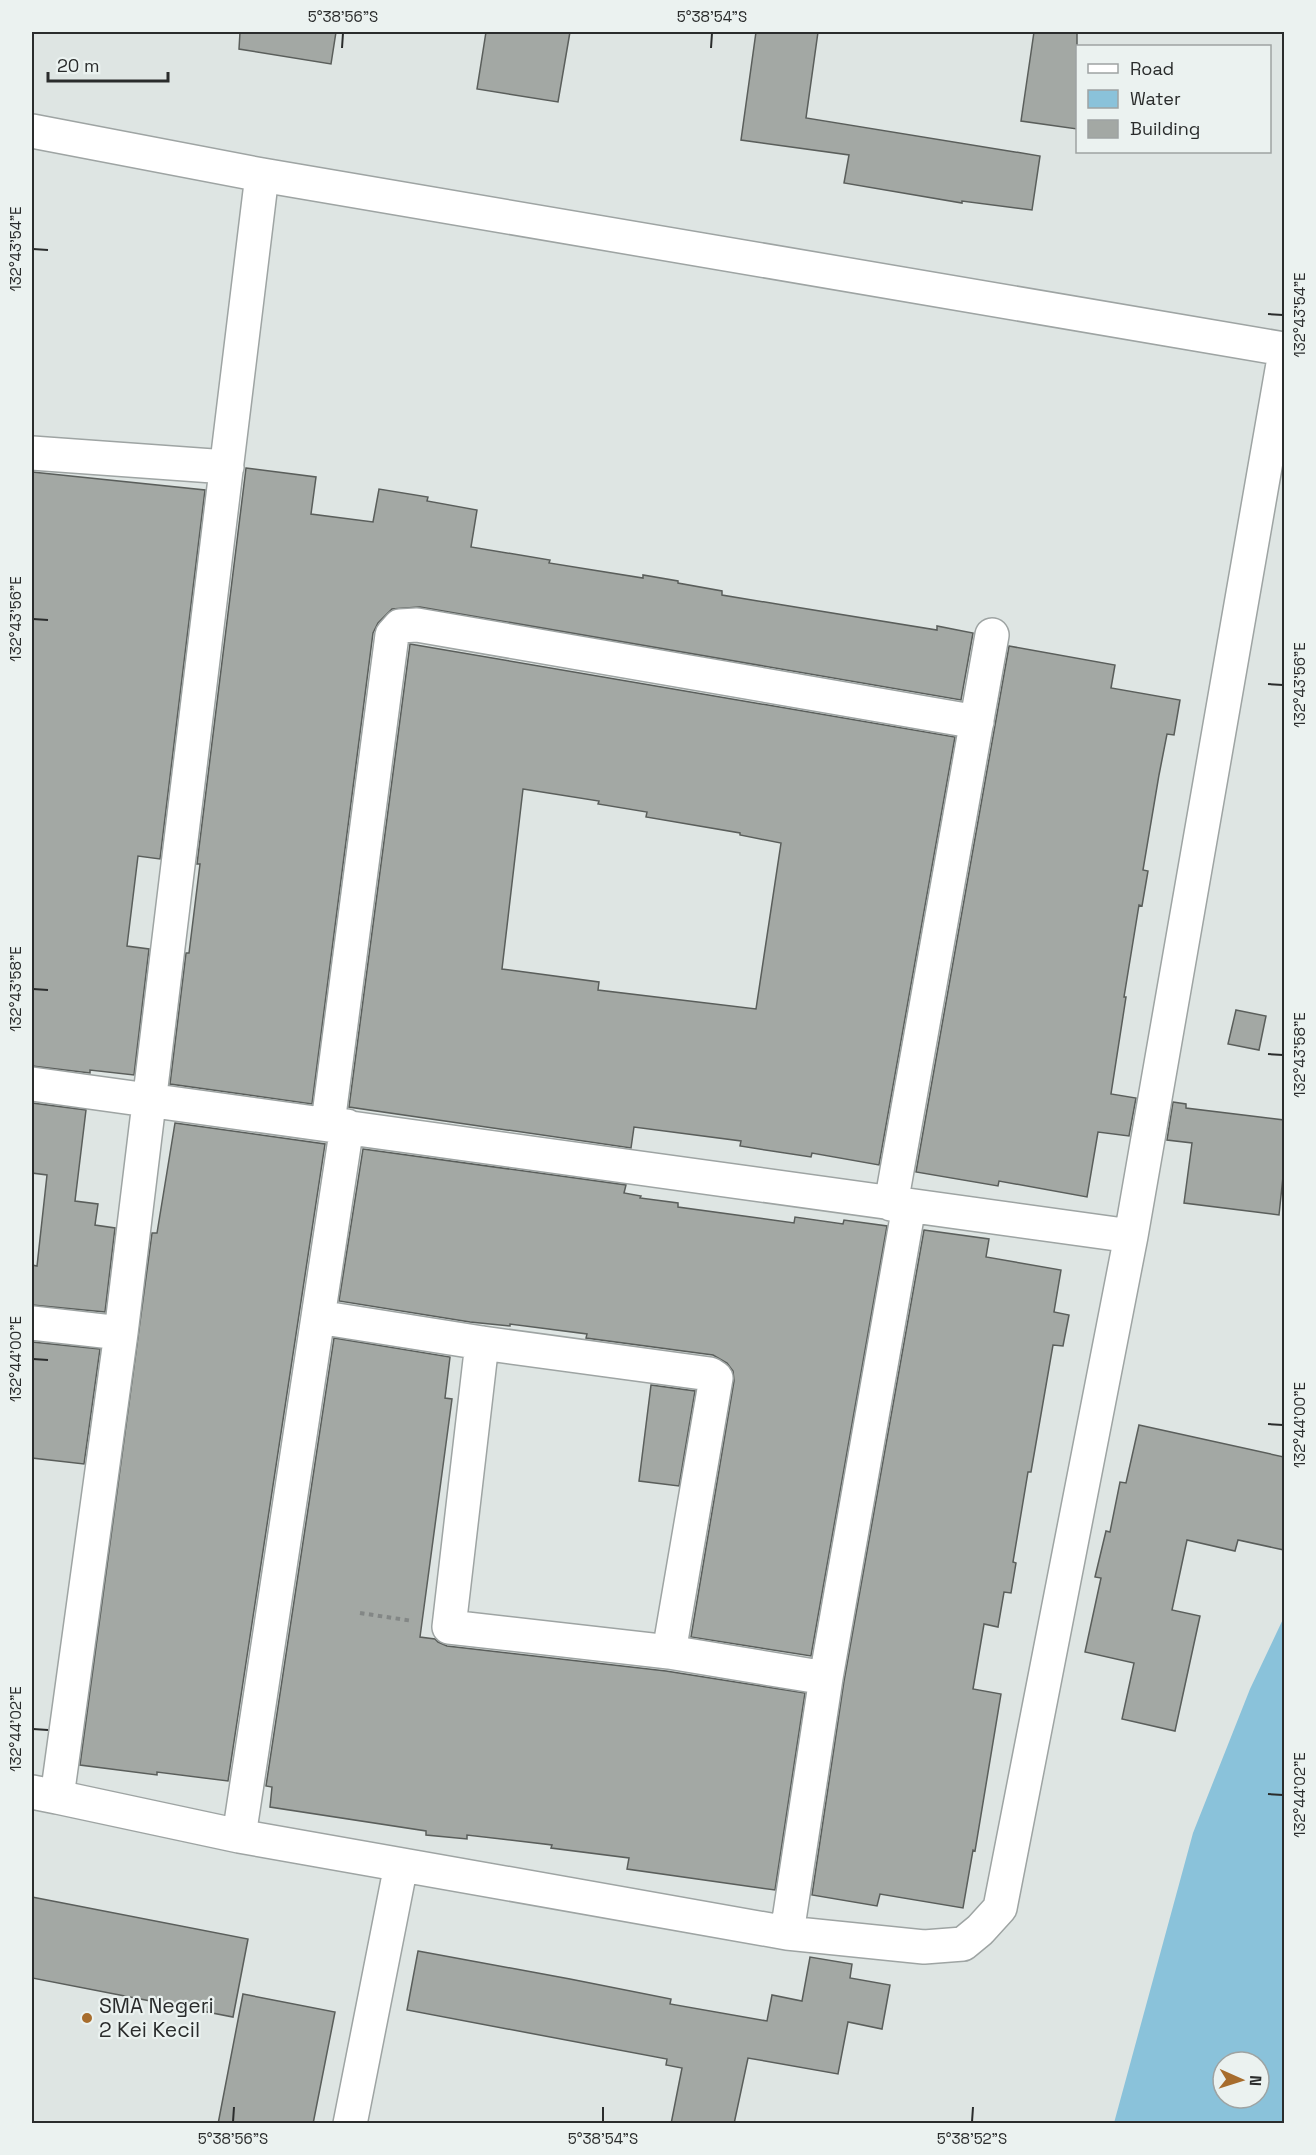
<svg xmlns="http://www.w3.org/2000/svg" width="1316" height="2155" font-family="'Space Grotesk',sans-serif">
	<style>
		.water { fill: #8ac2da; fill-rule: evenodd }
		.building { fill: #a3a8a4; stroke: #5a5e5b; stroke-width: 1.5; fill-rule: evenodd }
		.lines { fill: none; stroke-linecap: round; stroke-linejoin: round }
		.minor-casing { stroke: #9ea4a3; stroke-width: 36 }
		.path { stroke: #838786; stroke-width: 4; stroke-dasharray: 4.5 4.5; stroke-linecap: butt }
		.minor { stroke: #fff; stroke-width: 33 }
		.ticks { fill: none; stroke: #2a2c2c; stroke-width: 2 }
		.poi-dot { fill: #a76d2d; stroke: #ebf2f0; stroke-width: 2 }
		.labels { text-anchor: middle; stroke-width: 4.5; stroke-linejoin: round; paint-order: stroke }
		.poi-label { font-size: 21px; fill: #2a2c2c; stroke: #ebf2f0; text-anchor: start }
		.neatline { fill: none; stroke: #2a2c2c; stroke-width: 2 }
		.ticks-label { font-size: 15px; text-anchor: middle; fill: #2a2c2c }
	</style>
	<rect width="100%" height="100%" fill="#dee5e3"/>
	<path class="water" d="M1284,1617V2123H1114L1193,1833L1250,1689ZM1223,2062H1259V2098H1223Z"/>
	<path class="building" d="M240,32H336L331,64L239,49Z
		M486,32H570L558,102L477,89Z
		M756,32H818L806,118L1040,156L1032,210L962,201V203L844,183L849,155L741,140Z
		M1034,32H1077V129L1021,121Z
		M246,468L316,477L311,514L373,522L379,489L428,497L427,501L477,510L471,547L550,560L549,563L643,578V575L678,581V583L722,591V595L783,605L937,630V626L973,633L961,700L420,607L392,609L378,623L373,633L312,1104L170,1084L186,953H189L200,864H197Z
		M32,472L205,490L160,859L138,856L127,946L149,949L134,1075L90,1070V1073L32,1066Z
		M410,644L955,737L879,1165L812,1153L811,1157L740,1146L741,1141L634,1127L631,1148L349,1107ZM523,789L599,801L598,804L647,812L646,817L740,833V835L781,843L756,1009L598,990L599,982L502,969Z
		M1009,646L1115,665L1111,688L1180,700L1174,735L1167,734L1159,775L1143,870L1148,871L1142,906L1139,905L1124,997H1126L1111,1094L1136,1098L1129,1136L1098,1132L1087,1197L999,1181L998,1186L916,1172Z
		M1236,1010L1266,1016L1259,1050L1228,1044Z
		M1173,1102L1186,1104V1108L1284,1120V1167L1279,1215L1184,1203L1192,1143L1167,1140Z
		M32,1103L86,1110L75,1201L98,1204L95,1225L115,1228L105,1312L32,1305V1265L37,1266L47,1175L32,1173Z
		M175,1123L325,1144L228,1781L157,1772V1775L80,1765L152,1233H157Z
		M363,1149L626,1185L624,1193L641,1196L640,1198L678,1203V1207L794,1223L795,1217L843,1224L844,1220L887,1226L811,1656L691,1637L734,1381L733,1371L727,1363L713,1355L586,1338L587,1334L510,1324V1326L470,1322L339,1301Z
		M924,1230L989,1239L986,1257L1061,1270L1054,1312L1069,1315L1063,1346L1053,1345L1031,1472H1028L1013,1562L1016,1563L1011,1593L1004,1592L998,1627L984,1624L973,1689L1001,1694L975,1851L973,1850L963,1908L880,1894L877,1906L812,1895L844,1681Z
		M334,1338L450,1357L445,1398L452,1399L420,1637L435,1639L438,1642L447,1646L666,1671L805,1693L775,1890L627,1869L629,1858L551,1848L552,1845L467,1835V1839L426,1835V1831L270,1807L272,1787L266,1786Z
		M32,1342L100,1349L84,1464L32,1458Z
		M651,1385L695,1391L679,1486L639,1481Z
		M1139,1425L1284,1457V1550L1238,1540L1235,1551L1187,1540L1172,1610L1200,1616L1175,1731L1122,1719L1134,1663L1085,1652L1101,1578L1095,1577L1106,1531L1110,1532L1120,1482L1126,1483Z
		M32,1897L248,1939L233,2017L32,1978Z
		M418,1951L570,1979L671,1999L670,2004L767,2021L772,1995L802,2001L810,1957L852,1964L850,1978L890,1985L882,2029L848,2022L838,2074L748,2058L734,2124H671L682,2068L666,2065L667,2059L407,2010Z
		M243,1994L335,2012L313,2124H218Z"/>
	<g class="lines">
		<defs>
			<path id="minor" d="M32,131L262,175L1284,349
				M32,453L227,467
				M32,1084L1131,1236
				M328,1123L392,635L400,626L417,625L977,722
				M347,1126L318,1317L482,1343L710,1374L716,1378L669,1652
				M891,1204L992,635
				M32,1323L121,1333
				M482,1343L449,1627L669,1652L826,1678
				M32,1792L57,1797L121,1333L262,175
				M57,1797L239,1836L787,1933L924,1947L963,1944L980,1930L1000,1908L1131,1236L1284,358
				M239,1836L318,1317
				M787,1933L826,1678L909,1206
				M350,2124L401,1865"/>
		</defs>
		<use href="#minor" class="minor-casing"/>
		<path class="path" d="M360,1613L413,1621"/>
		<use href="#minor" class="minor"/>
	</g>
	<path class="ticks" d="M342,48L343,33M711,48L712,33M33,249L48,250M1268,314L1283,315M33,619L48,620M1268,684L1283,685M33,989L48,990M1268,1054L1283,1055M33,1359L48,1360M1268,1424L1283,1425M33,1729L48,1730M1268,1794L1283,1795M233,2122L234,2107M603,2122V2107M972,2122L973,2107"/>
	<circle class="poi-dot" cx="87" cy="2018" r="6"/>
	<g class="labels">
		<g class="poi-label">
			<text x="99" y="2013">SMA Negeri<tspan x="99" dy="24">2 Kei Kecil</tspan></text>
		</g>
	</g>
	<rect width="1316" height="2155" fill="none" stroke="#ebf2f0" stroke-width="66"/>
	<rect x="1076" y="45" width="195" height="108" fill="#ebf2f0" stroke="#9ea3a2" stroke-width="1.5"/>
	<rect x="1088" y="64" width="30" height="9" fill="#ffffff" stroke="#9ea3a2" stroke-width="1.5"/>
	<text x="1130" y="75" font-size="18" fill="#2a2c2c">Road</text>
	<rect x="1088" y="90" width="30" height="18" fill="#8ac2da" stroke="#9ea3a2" stroke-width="1.5"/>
	<text x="1130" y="105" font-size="18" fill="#2a2c2c">Water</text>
	<rect x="1088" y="120" width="30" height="18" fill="#a3a8a4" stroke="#9ea3a2" stroke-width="1.5"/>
	<text x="1130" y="135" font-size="18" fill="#2a2c2c">Building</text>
	<g transform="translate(1241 2080) rotate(93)"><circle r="28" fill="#ebf2f0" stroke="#9ea3a2" stroke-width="1.5"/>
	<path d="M0-4.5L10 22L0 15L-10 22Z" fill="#a76d2d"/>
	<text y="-9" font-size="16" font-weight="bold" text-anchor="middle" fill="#2a2c2c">N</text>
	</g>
	<path d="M48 72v9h120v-9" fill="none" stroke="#2a2c2c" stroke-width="3"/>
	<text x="57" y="72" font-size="18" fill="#2a2c2c" stroke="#ebf2f0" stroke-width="4.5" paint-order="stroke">20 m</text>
	<rect x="33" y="33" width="1250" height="2089" class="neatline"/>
	<g class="ticks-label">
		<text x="343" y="22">5°38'56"S</text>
		<text x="712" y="22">5°38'54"S</text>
		<text transform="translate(16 249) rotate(-90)" y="5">132°43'54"E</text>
		<text transform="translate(1300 315) rotate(-90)" y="5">132°43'54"E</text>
		<text transform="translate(16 619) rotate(-90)" y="5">132°43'56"E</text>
		<text transform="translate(1300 685) rotate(-90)" y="5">132°43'56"E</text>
		<text transform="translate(16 989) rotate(-90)" y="5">132°43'58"E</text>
		<text transform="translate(1300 1055) rotate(-90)" y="5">132°43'58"E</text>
		<text transform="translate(16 1359) rotate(-90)" y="5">132°44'00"E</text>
		<text transform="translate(1300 1425) rotate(-90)" y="5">132°44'00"E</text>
		<text transform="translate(16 1729) rotate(-90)" y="5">132°44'02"E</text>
		<text transform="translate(1300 1795) rotate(-90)" y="5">132°44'02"E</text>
		<text x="233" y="2144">5°38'56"S</text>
		<text x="603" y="2144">5°38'54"S</text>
		<text x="972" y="2144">5°38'52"S</text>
	</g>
</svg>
